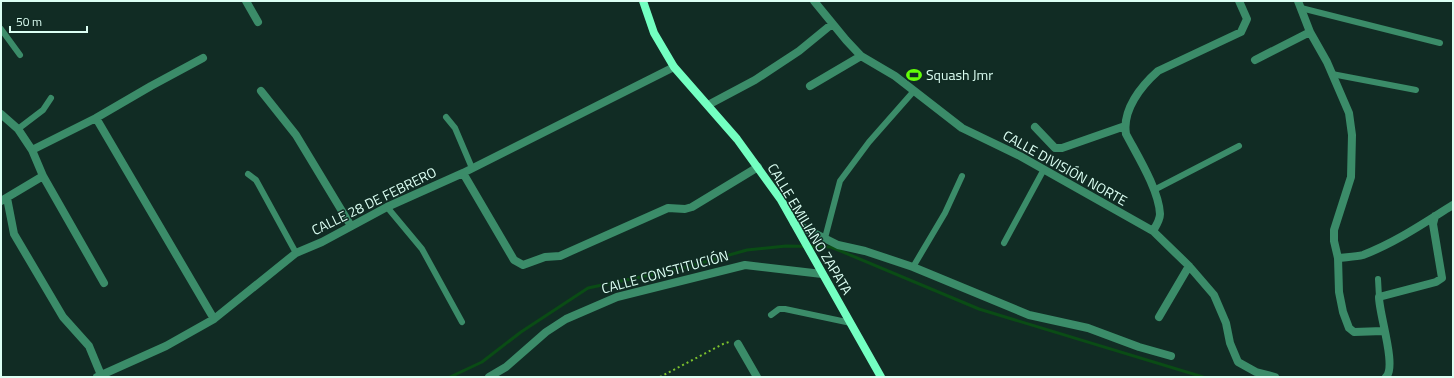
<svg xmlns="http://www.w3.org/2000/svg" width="1454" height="378" font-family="'Titillium Web',sans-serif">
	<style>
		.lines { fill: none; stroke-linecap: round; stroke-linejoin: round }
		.stream { stroke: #0a4c15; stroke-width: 3 }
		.path { stroke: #7cc12e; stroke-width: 2; stroke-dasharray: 2 3; stroke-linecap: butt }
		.lane { stroke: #3b8c69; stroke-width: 6 }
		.street { stroke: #3b8c69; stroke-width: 8 }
		.secondary { stroke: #73ffc1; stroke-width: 8 }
		.labels { text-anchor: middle; stroke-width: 3; stroke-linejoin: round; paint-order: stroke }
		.poi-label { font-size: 14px; fill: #dcfff3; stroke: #112c24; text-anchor: start }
		.street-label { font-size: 14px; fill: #dcfff3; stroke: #112c24 }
	</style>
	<rect width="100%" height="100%" fill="#112c24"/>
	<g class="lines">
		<path class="stream" d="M450,377L482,362L521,332L588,288L683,268L747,250L786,246L831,247L979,309L1203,377"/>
		<path class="path" d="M660,377L723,344L729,342"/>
		<path class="lane" d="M1301,8L1440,43
			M1,29L20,55
			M1332,74L1416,90
			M446,117L455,128L472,168
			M18,129L43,110L51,98
			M248,174L256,180L296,253
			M1154,190L1239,146
			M387,207L422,249L462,322
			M825,238L840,181L869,142L913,92
			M1004,243L1043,171
			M913,267L945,213L962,176
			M1378,279L1379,297
			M771,315L779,309H785L851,323"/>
		<path class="street" d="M246,1L258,22
			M814,1L846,40L861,56L895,76L962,128L1020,156L1153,231L1189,266L1214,295L1226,323L1230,343L1238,362L1256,372L1275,377
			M1298,1L1310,32L1327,62L1349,113L1352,135L1351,177L1334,230V241L1338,258L1339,292L1343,312L1349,328L1354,332L1383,331
			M1255,60L1310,32
			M810,86L861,56
			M261,91L296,135L351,226
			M708,105L755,80L799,51L832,24
			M1,114L18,129L32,150
			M96,118L214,319
			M1035,127L1055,148H1062L1125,126
			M463,173L514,260L523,265L545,257L560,256L668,208L685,209L692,207L758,167
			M43,176L104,283
			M7,198L14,234L63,317L89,346L101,375
			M1,201L43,176L32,150L96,118L151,86L203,58
			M794,223L838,245L865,251L913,267L1029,315L1088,328L1139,347L1171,356
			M1153,231C1156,226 1160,220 1160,214C1159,190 1137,155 1126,134C1122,110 1141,86 1158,71L1241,32L1247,19L1239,1
			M1338,258C1346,257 1356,257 1363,255C1395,243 1424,223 1453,205
			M1159,317L1189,266
			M738,344L757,377
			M97,377L166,346L214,319L296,253L322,242L387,207L463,173L674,67
			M489,377L506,367L546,332L566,319L617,297L745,265L822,274
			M1386,377C1397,367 1379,314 1379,297L1436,282L1442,278L1433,224L1435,216"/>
		<path class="secondary" d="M643,1L654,33L674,67L737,139L781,200L881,377"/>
	</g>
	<defs>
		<symbol id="stadium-bare" viewBox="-9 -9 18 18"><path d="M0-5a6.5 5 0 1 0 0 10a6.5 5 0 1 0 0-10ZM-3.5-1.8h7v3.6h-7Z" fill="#63ff08" stroke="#112c24" stroke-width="2.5" paint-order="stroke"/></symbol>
	</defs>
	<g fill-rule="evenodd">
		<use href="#stadium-bare" x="903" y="64" width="22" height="22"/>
	</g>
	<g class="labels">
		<g class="poi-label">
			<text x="926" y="80">Squash Jmr</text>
		</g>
		<g class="street-label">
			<text transform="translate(1065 168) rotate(29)" y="5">CALLE DIVISIÓN NORTE</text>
			<text transform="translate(374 201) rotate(-26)" y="5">CALLE 28 DE FEBRERO</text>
			<text transform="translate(810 229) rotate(59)" y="5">CALLE EMILIANO ZAPATA</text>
			<text transform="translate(665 272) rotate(-15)" y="5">CALLE CONSTITUCIÓN</text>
		</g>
	</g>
	<rect width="1454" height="378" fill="none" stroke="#dcfff3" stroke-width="4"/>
	<path d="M10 26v6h77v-6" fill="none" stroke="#dcfff3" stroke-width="2"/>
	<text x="16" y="26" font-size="12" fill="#dcfff3" stroke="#112c24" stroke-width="3" paint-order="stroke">50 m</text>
</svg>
